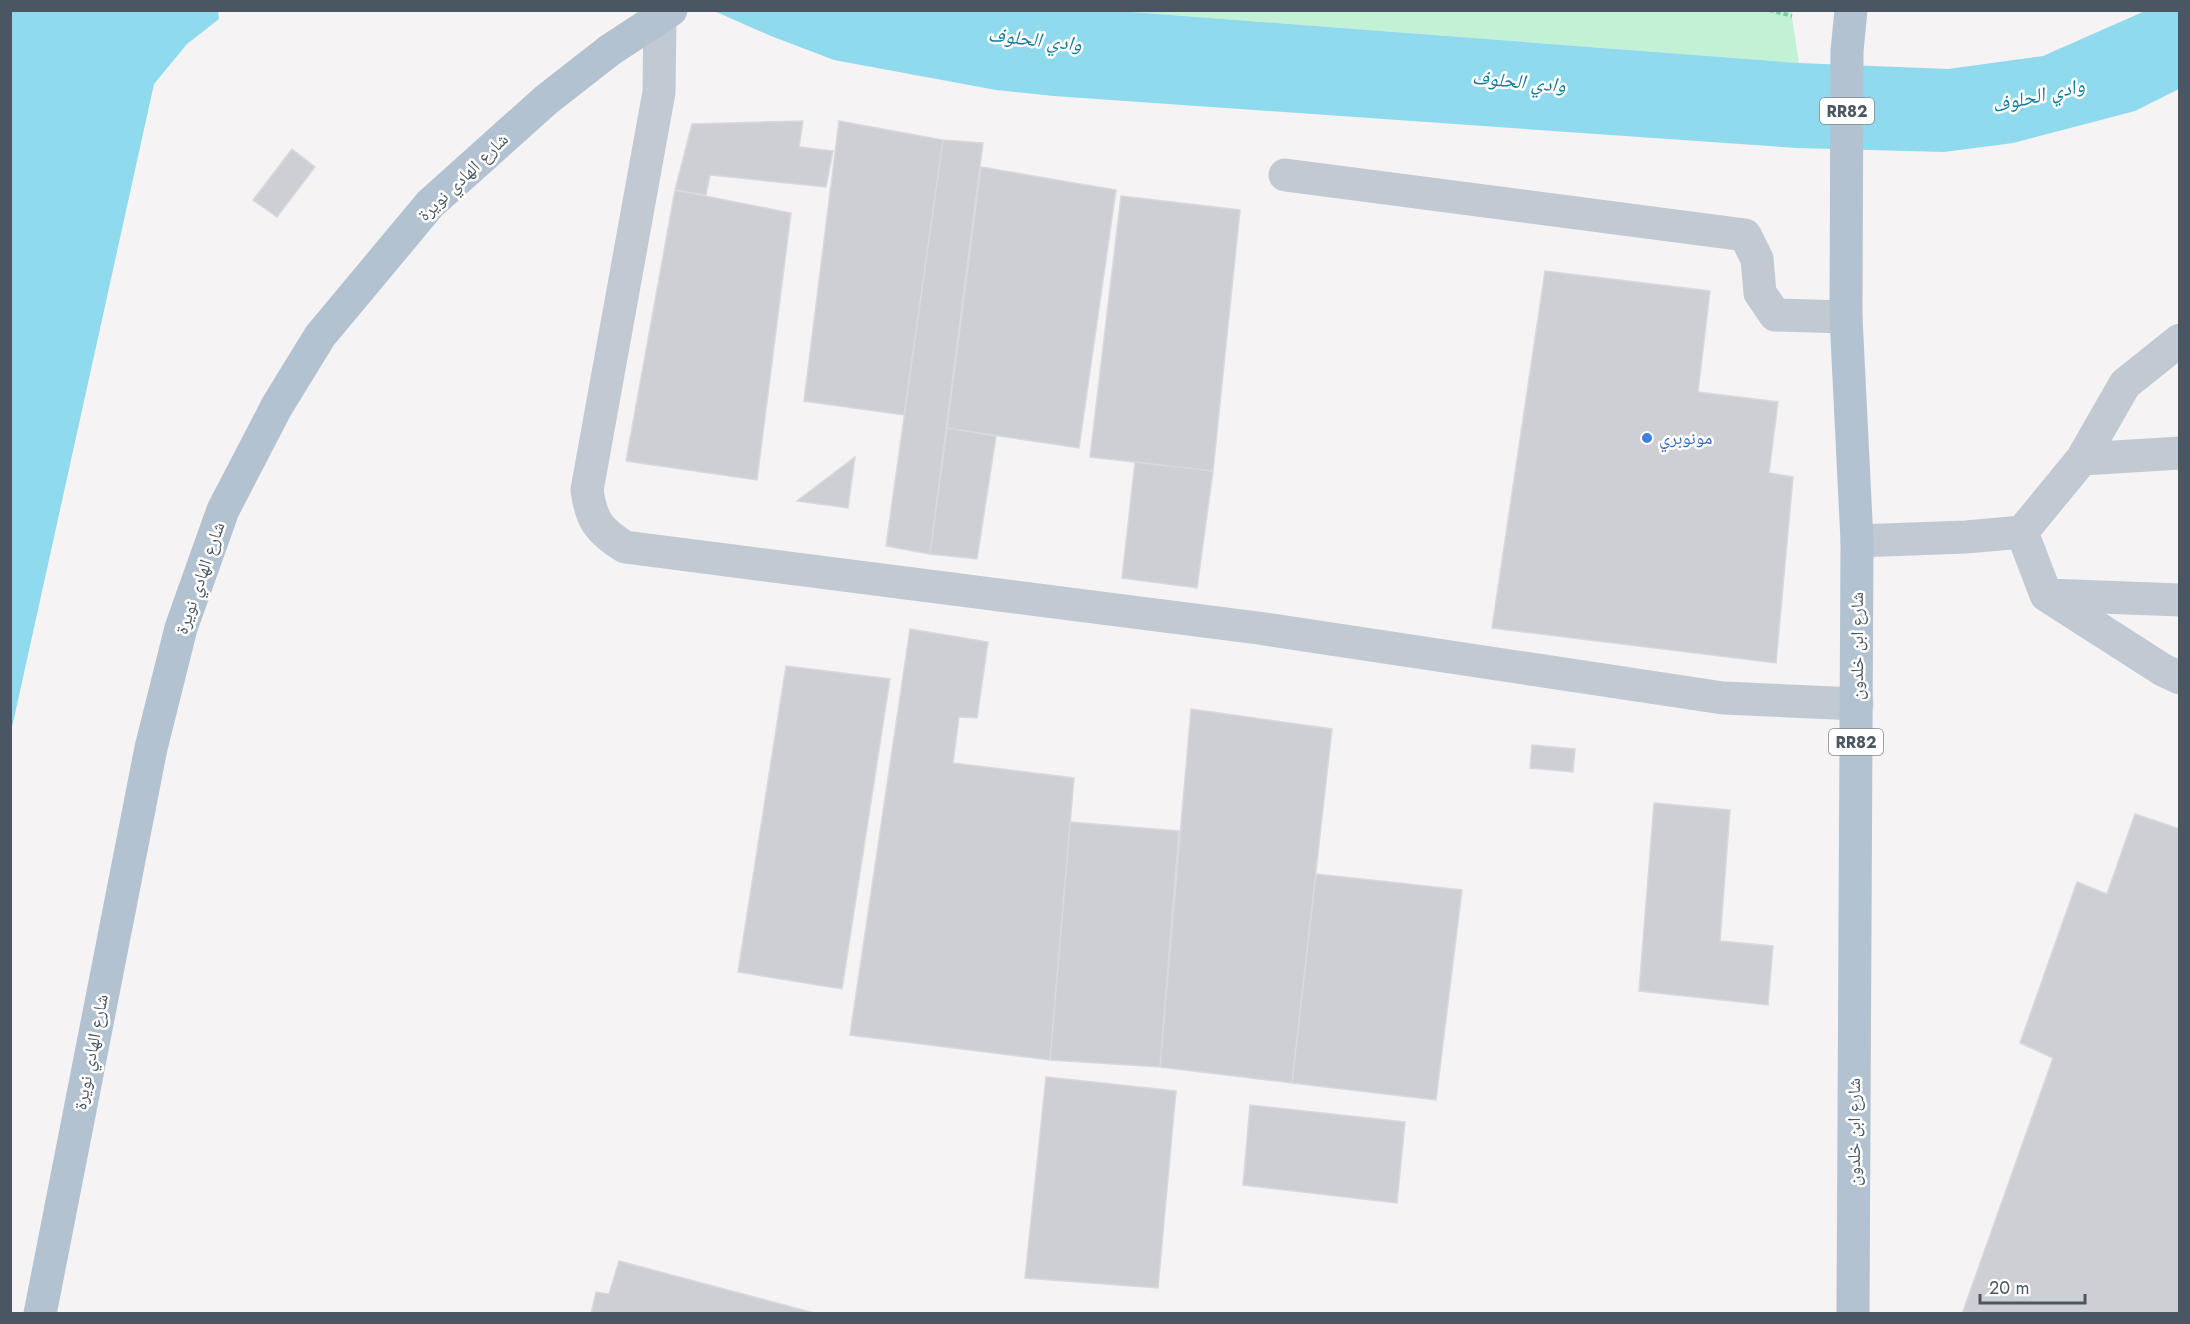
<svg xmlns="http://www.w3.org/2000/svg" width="2190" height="1324" font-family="Jost,'Noto Naskh Arabic',sans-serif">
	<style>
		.green { fill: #c3f1d5 }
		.water { fill: #90daee }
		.building { fill: #cdcfd5; stroke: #d7d9de; stroke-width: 1.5 }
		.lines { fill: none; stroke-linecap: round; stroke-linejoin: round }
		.path { stroke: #7ad0a6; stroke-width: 4; stroke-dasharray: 4.5 3; stroke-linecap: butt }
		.minor { stroke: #c1cad2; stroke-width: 33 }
		.major { stroke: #b3c2d1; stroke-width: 33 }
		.shop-dot { fill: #3f7fe0; stroke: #fff; stroke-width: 2 }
		.labels { text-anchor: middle; stroke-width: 5; stroke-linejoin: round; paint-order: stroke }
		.shield { fill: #fff; stroke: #808990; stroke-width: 1.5 }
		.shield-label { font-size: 16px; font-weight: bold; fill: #4a5661 }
		.street-label { font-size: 18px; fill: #4a5661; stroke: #fff }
		.shop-label { font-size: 18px; fill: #366cbe; stroke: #fff; text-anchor: start }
		.water-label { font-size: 20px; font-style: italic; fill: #0c7c9b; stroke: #fff }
	</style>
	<rect width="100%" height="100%" fill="#f5f3f3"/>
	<path class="green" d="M1119,11H1791L1799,63Z"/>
	<path class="water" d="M11,10H218L219,19L187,44L154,84L11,732Z
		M714,11H1119L1799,63L1948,69L2043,56L2145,11H2179V89L2135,111L2013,143L1944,152L1797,148L1054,96L996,90L834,60L771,36Z"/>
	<path class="building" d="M803,121L799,147L833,151L826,187L710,175L706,195L675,190L692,124Z
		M839,121L943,140L904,415L804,401Z
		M943,140L983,143L930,554L886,546Z
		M292,149L315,167L277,217L253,200Z
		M981,167L1116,190L1079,448L947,428Z
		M675,190L791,213L757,480L626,461Z
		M1121,196L1240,210L1213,471L1090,457Z
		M1545,271L1710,291L1698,392L1778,402L1769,473L1793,477L1776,663L1492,628Z
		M947,428L996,436L977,559L930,554Z
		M855,457L848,508L797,501Z
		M1135,462L1213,471L1197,588L1122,578Z
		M910,629L988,642L977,718L959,717L953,763L1074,778L1050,1060L850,1035Z
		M786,666L890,679L842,989L738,972Z
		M1191,709L1332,729L1292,1083L1160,1067Z
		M1532,745L1575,749L1573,772L1530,768Z
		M1654,803L1730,810L1720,941L1773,946L1768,1005L1639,991Z
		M2135,814L2180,829V1308L2178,1314H1962L2053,1058L2020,1043L2077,882L2107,894Z
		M1070,822L1179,831L1160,1067L1050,1060Z
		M1316,874L1462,890L1436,1100L1292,1083Z
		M1046,1077L1176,1091L1158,1288L1025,1278Z
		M1250,1105L1405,1122L1397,1203L1243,1185Z
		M619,1261L818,1314H591L596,1292L609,1294Z"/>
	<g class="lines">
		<path class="path" d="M1769,10L1792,16"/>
		<path class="minor" d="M660,18L659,92L587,490C591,520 599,531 625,547L1258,628L1723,698L1857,704
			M1285,175L1745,235L1757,259L1760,293L1775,315L1846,317
			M2082,459L2180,453
			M2022,532L2046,595L2163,670L2180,678
			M1857,541L1966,537L2022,532L2082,459L2125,384L2180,340
			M2048,595L2180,600"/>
		<path class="major" d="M1851,10L1847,51L1846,317L1857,541L1853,1314
			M40,1314L151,748L181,628L223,510L277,406L320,336L430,204L546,100L610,50L671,10"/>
	</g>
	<circle class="shop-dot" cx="1647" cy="438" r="6"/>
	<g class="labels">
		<g class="shield">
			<rect x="1820" y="98" width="54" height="26" rx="4.5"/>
			<rect x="1829" y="729" width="54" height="26" rx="4.5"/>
		</g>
		<g class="shield-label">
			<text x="1847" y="117">RR82</text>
			<text x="1856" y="748">RR82</text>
		</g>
		<g class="street-label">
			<text transform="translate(463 177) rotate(-44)" y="6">شارع الهادي نويرة</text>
			<text transform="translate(200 578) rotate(-71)" y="6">شارع الهادي نويرة</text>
			<text transform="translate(1857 646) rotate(-90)" y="6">شارع ابن خلدون</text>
			<text transform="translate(91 1052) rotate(-79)" y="6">شارع الهادي نويرة</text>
			<text transform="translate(1854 1132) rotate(-90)" y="6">شارع ابن خلدون</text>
		</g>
		<g class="shop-label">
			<text x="1659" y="444">مونوبري</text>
		</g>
		<g class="water-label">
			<text transform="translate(1035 39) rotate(6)" y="7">وادي الحلوف</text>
			<text transform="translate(1519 81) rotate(5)" y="7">وادي الحلوف</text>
			<text transform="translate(2038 95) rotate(-13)" y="7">وادي الحلوف</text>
		</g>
	</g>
	<rect width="2190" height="1324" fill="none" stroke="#4a5661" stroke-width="24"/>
	<path d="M1980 1294v9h105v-9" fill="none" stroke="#4a5661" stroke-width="3"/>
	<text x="1989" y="1294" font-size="18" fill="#4a5661" stroke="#ffffff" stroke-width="4.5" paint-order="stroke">20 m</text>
</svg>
